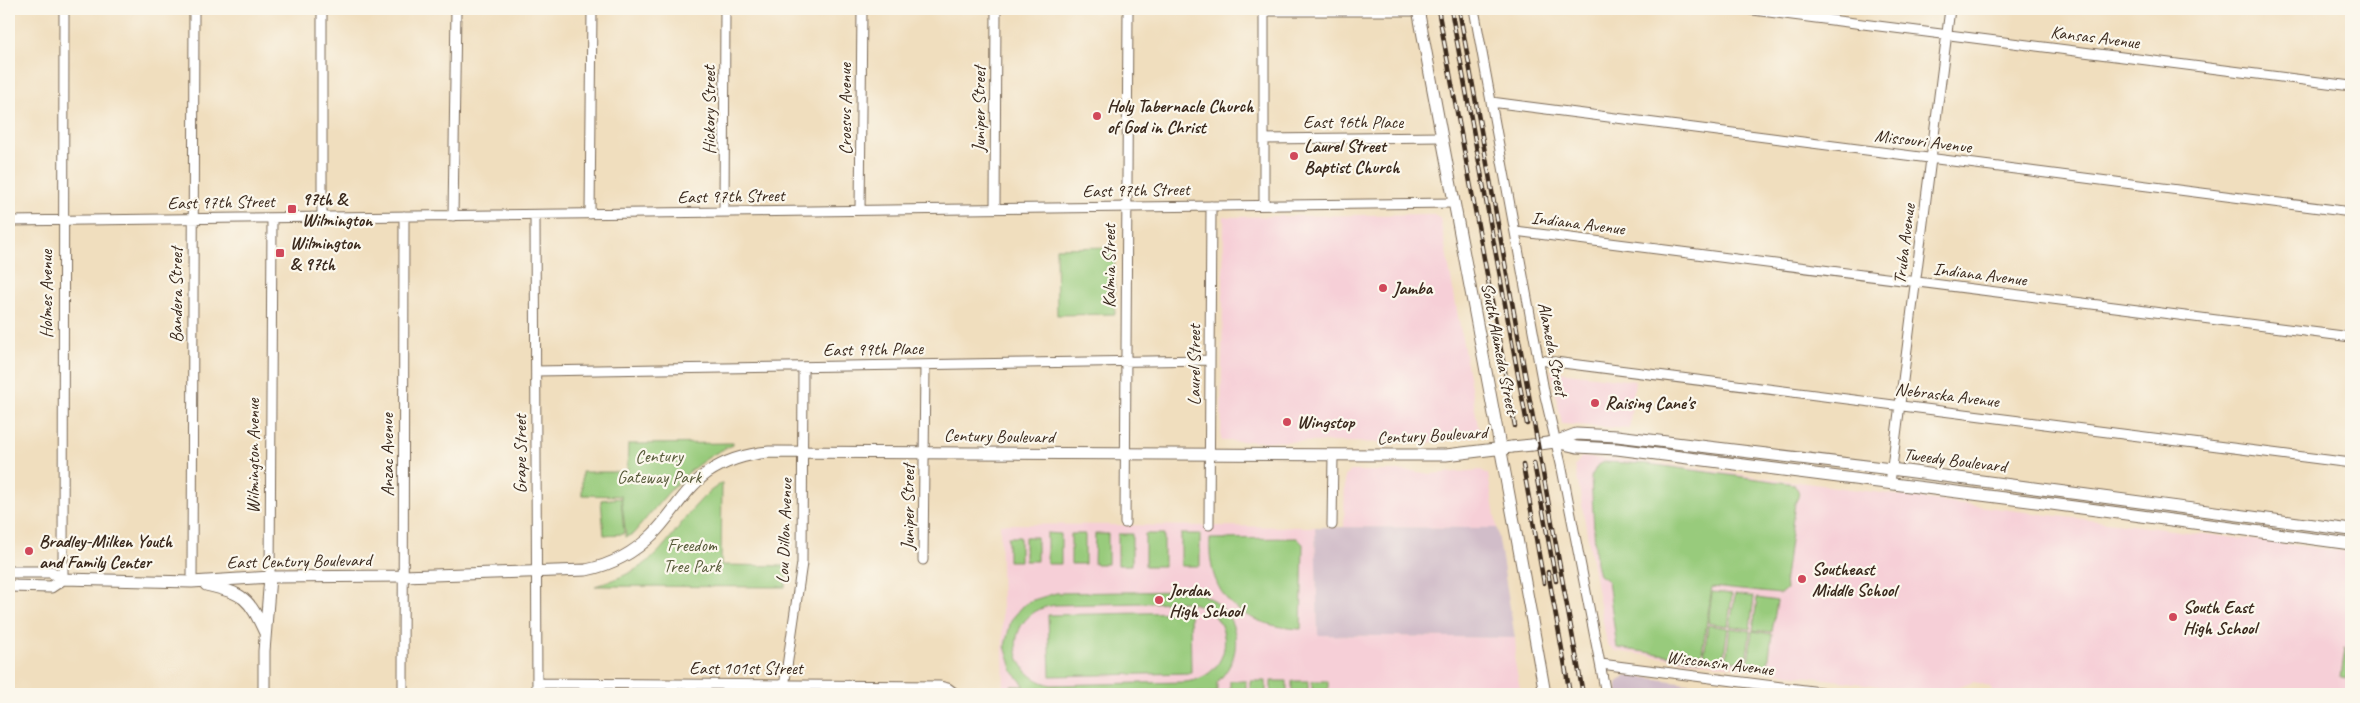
<svg xmlns="http://www.w3.org/2000/svg" width="2360" height="703" font-family="Caveat,sans-serif">
	<style>
		.built { fill: #f6cfd7 }
		.industrial { fill: #d1bdc9 }
		.green { fill: #98cb7c; stroke: #6a7a4d; fill-rule: evenodd }
		.lines { fill: none; stroke-linecap: round; stroke-linejoin: round }
		.minor-casing { stroke: #7a6956; stroke-width: 11 }
		.major-casing { stroke: #7a6956; stroke-width: 13 }
		.minor { stroke: #fff; stroke-width: 9 }
		.major { stroke: #fff; stroke-width: 11 }
		.rail-casing { stroke: #3b2a1e; stroke-width: 4.5 }
		.rail { stroke: #fbf7ec; stroke-width: 2.5; stroke-dasharray: 8; stroke-linecap: butt }
		.major-bridge-casing { stroke: #7a6956; stroke-width: 13; stroke-linecap: butt }
		.major-bridge { stroke: #fff; stroke-width: 11 }
		.poi-dot { fill: #d1495b; stroke: #fbf7ec; stroke-width: 2 }
		.labels { text-anchor: middle; stroke-width: 4.5; stroke-linejoin: round; paint-order: stroke }
		.street-label { font-size: 18px; fill: #3b2a1e; stroke: #fbf7ec }
		.poi-label { font-size: 18px; font-weight: bold; fill: #3b2a1e; stroke: #fbf7ec; text-anchor: start }
		.park-label { font-size: 18px; fill: #575a3a; stroke: #fbf7ec }
	</style>
	<rect width="100%" height="100%" fill="#fbf7ec"/>
	<filter id="ink" filterUnits="userSpaceOnUse"><feTurbulence type="fractalNoise" baseFrequency=".02" numOctaves="2"/><feDisplacementMap in="SourceGraphic" scale="10" xChannelSelector="R" yChannelSelector="G"/><feConvolveMatrix kernelMatrix="1 2 1 2 8 2 1 2 1" color-interpolation-filters="sRGB"/></filter>
	<filter id="wash" filterUnits="userSpaceOnUse"><feTurbulence type="fractalNoise" baseFrequency=".0096" numOctaves="4" result="noise"/><feDisplacementMap in="SourceGraphic" scale="20" xChannelSelector="R" yChannelSelector="G"/><feGaussianBlur stdDeviation="1.12" result="paint"/><feColorMatrix in="noise" values="0 0 0 0 0 0 0 0 0 0 0 0 0 0 0 0 0 1.4 0 .05"/><feComposite in="paint" operator="in"/></filter>
	<g filter="url(#wash)">
		<rect width="100%" height="100%" fill="#f0debe"/>
		<path class="built" d="M1434,214L1440,218L1479,431L1474,437L1424,443L1221,441L1224,217Z
			M1551,371L1635,381L1629,429L1562,424Z
			M1581,457L1639,461L2033,513L2351,552V694H1995L1989,686L1974,682L1943,693H1931L1615,651L1607,644L1575,466Z
			M1481,470L1488,474L1497,528L1344,527L1345,476L1350,471H1412L1430,474Z
			M1000,524L1315,527L1318,635L1515,638L1516,650L1514,657L1521,694H1004Z"/>
		<path class="industrial" d="M1315,527L1497,528L1515,638L1318,635Z
			M1626,675L1770,694H1617V683Z"/>
		<path class="green" d="M1114,247L1115,314L1057,315L1056,248Z
			M733,443V445C689,462 663,499 633,534L626,537L621,496L582,495V472H627L628,444Z
			M1604,462L1648,464L1794,484C1800,492 1800,495 1795,503L1785,578L1786,589L1780,594L1712,587L1701,660L1617,648L1608,581L1599,575L1596,564L1591,477L1597,466Z
			M722,483L721,565L788,566L785,587L595,586C615,580 635,572 651,559C677,536 691,501 722,483Z
			M621,498L624,534L604,535L601,500Z
			M1047,533L1061,534V564H1047Z
			M1071,534H1085V564H1071Z
			M1095,534H1108V564H1094Z
			M1118,534H1132V565H1118Z
			M1145,534H1164V566H1145Z
			M1181,534H1200V566H1181Z
			M1008,537H1020V561H1008Z
			M1025,537H1037V561H1025Z
			M1297,538L1303,544L1301,629C1245,626 1207,600 1210,539Z
			M1191,591C1236,601 1251,650 1217,682V693L1011,694V686H1025L1013,672L1005,646L1011,620L1023,606L1030,601L1056,593ZM1183,602C1237,605 1239,676 1185,682L1051,685C1002,673 1006,610 1056,605Z
			M1712,592L1732,594L1728,626L1708,623Z
			M1735,594L1754,597L1750,629L1730,626Z
			M1757,598L1777,601L1772,632L1753,630Z
			M1190,612L1191,673L1050,676L1048,615Z
			M1708,625L1728,628L1723,660L1704,657Z
			M1730,628L1750,631L1746,663L1726,660Z
			M1752,631L1772,634L1768,665L1748,663Z
			M2345,648H2351V679L2341,677Z
			M1230,681H1246V694H1230Z
			M1250,681H1266V694H1250Z
			M1271,681H1287V694H1271Z
			M1292,681H1308V694H1292Z
			M1312,681H1328V694H1312Z"/>
	</g>
	<g filter="url(#ink)">
		<g class="lines">
			<defs>
				<path id="minor" d="M1474,9L1545,396L1561,464L1606,694
					M1745,9L2351,86
					M1264,11H1419
					M1491,102L2351,212
					M1264,139L1442,137
					M1264,205V9
					M995,208L996,9
					M860,210L862,9
					M724,212L725,9
					M590,214L592,9
					M535,215L537,694
					M453,216L456,9
					M322,217V9
					M9,221L1454,203
					M1515,231L2351,337
					M1539,360L2351,463
					M536,371L1210,360
					M1890,483L1950,9
					M1125,523L1128,9
					M1209,525L1211,206
					M1332,525L1333,455
					M923,560L925,365
					M270,577L272,218
					M63,579L64,9
					M192,582L194,9
					M1601,664L1836,694
					M537,683L940,686L948,688L956,694
					M403,694L404,216
					M783,694L802,563L803,367"/>
				<path id="major" d="M1418,9C1460,237 1505,465 1545,694
					M1555,442L1577,447L1617,449L2044,503L2351,544
					M1532,445L1555,442L1576,434L1617,436L1891,469L2351,530
					M9,572H51L63,579L192,582L270,577L403,576L586,570C611,565 635,552 653,534C672,515 685,489 707,473C726,460 747,454 769,452L1390,455H1446L1512,447
					M206,585C244,593 249,598 265,633
					M9,586L51,587L63,579
					M264,694V651L270,577"/>
			</defs>
			<use href="#minor" class="minor-casing"/>
			<use href="#major" class="major-casing"/>
			<use href="#minor" class="minor"/>
			<use href="#major" class="major"/>
			<defs>
				<path id="rail" d="M1438,9L1515,426
					M1451,9L1527,424
					M1459,9L1583,694
					M1534,463L1556,581
					M1523,465L1544,583
					M1548,572L1570,694"/>
			</defs>
			<use href="#rail" class="rail-casing"/>
			<use href="#rail" class="rail"/>
			<defs>
				<path id="major-bridge" d="M1512,447L1532,445"/>
			</defs>
			<use href="#major-bridge" class="major-bridge-casing"/>
			<use href="#major-bridge" class="major-bridge"/>
		</g>
	</g>
	<g class="poi-dot">
		<circle cx="1097" cy="116" r="5"/>
		<circle cx="1294" cy="156" r="5"/>
		<rect x="287" y="204" width="10" height="10" rx="2.5"/>
		<rect x="275" y="248" width="10" height="10" rx="2.5"/>
		<circle cx="1383" cy="288" r="5"/>
		<circle cx="1595" cy="403" r="5"/>
		<circle cx="1287" cy="422" r="5"/>
		<circle cx="29" cy="551" r="5"/>
		<circle cx="1802" cy="579" r="5"/>
		<circle cx="1159" cy="600" r="5"/>
		<circle cx="2173" cy="617" r="5"/>
	</g>
	<g class="labels">
		<g class="street-label">
			<text transform="translate(2095 37) rotate(7)" y="6">Kansas Avenue</text>
			<text transform="translate(845 109) rotate(-90)" y="6">Croesus Avenue</text>
			<text transform="translate(979 109) rotate(-90)" y="6">Juniper Street</text>
			<text transform="translate(709 110) rotate(-90)" y="6">Hickory Street</text>
			<text x="1353" y="128">East 96th Place</text>
			<text transform="translate(1923 141) rotate(7)" y="6">Missouri Avenue</text>
			<text transform="translate(1136 190) rotate(-1)" y="6">East 97th Street</text>
			<text transform="translate(731 196) rotate(-1)" y="6">East 97th Street</text>
			<text transform="translate(221 202) rotate(-1)" y="6">East 97th Street</text>
			<text transform="translate(1578 223) rotate(7)" y="6">Indiana Avenue</text>
			<text transform="translate(1904 244) rotate(-83)" y="6">Truba Avenue</text>
			<text transform="translate(1109 266) rotate(-90)" y="6">Kalmia Street</text>
			<text transform="translate(1980 274) rotate(7)" y="6">Indiana Avenue</text>
			<text transform="translate(46 294) rotate(-90)" y="6">Holmes Avenue</text>
			<text transform="translate(176 295) rotate(-90)" y="6">Bandera Street</text>
			<text transform="translate(1500 348) rotate(79)" y="6">South Alameda Street</text>
			<text transform="translate(873 349) rotate(-1)" y="6">East 99th Place</text>
			<text transform="translate(1553 349) rotate(79)" y="6">Alameda Street</text>
			<text transform="translate(1194 365) rotate(-90)" y="6">Laurel Street</text>
			<text transform="translate(1947 395) rotate(7)" y="6">Nebraska Avenue</text>
			<text transform="translate(1432 435) rotate(-3)" y="6">Century Boulevard</text>
			<text transform="translate(999 436) rotate(1)" y="6">Century Boulevard</text>
			<text transform="translate(520 454) rotate(-90)" y="6">Grape Street</text>
			<text transform="translate(387 455) rotate(-90)" y="6">Anzac Avenue</text>
			<text transform="translate(253 456) rotate(-90)" y="6">Wilmington Avenue</text>
			<text transform="translate(1955 460) rotate(7)" y="6">Tweedy Boulevard</text>
			<text transform="translate(908 507) rotate(-90)" y="6">Juniper Street</text>
			<text transform="translate(784 531) rotate(-88)" y="6">Lou Dillon Avenue</text>
			<text transform="translate(299 561) rotate(-1)" y="6">East Century Boulevard</text>
			<text transform="translate(1720 663) rotate(7)" y="6">Wisconsin Avenue</text>
			<text x="746" y="674">East 101st Street</text>
		</g>
		<g class="poi-label">
			<text x="1107" y="112">Holy Tabernacle Church<tspan x="1107" dy="21">of God in Christ</tspan></text>
			<text x="1304" y="152">Laurel Street<tspan x="1304" dy="21">Baptist Church</tspan></text>
			<text x="302" y="205">97th &amp;<tspan x="302" dy="21">Wilmington</tspan></text>
			<text x="290" y="249">Wilmington<tspan x="290" dy="21">&amp; 97th</tspan></text>
			<text x="1393" y="294">Jamba</text>
			<text x="1605" y="409">Raising Cane's</text>
			<text x="1297" y="428">Wingstop</text>
			<text x="39" y="547">Bradley-Milken Youth<tspan x="39" dy="21">and Family Center</tspan></text>
			<text x="1812" y="575">Southeast<tspan x="1812" dy="21">Middle School</tspan></text>
			<text x="1169" y="596">Jordan<tspan x="1169" dy="21">High School</tspan></text>
			<text x="2183" y="613">South East<tspan x="2183" dy="21">High School</tspan></text>
		</g>
		<g class="park-label">
			<text x="659" y="462">Century<tspan x="659" dy="21">Gateway Park</tspan></text>
			<text x="692" y="551">Freedom<tspan x="692" dy="21">Tree Park</tspan></text>
		</g>
	</g>
	<rect width="2360" height="703" fill="none" stroke="#fbf7ec" stroke-width="30"/>
</svg>
